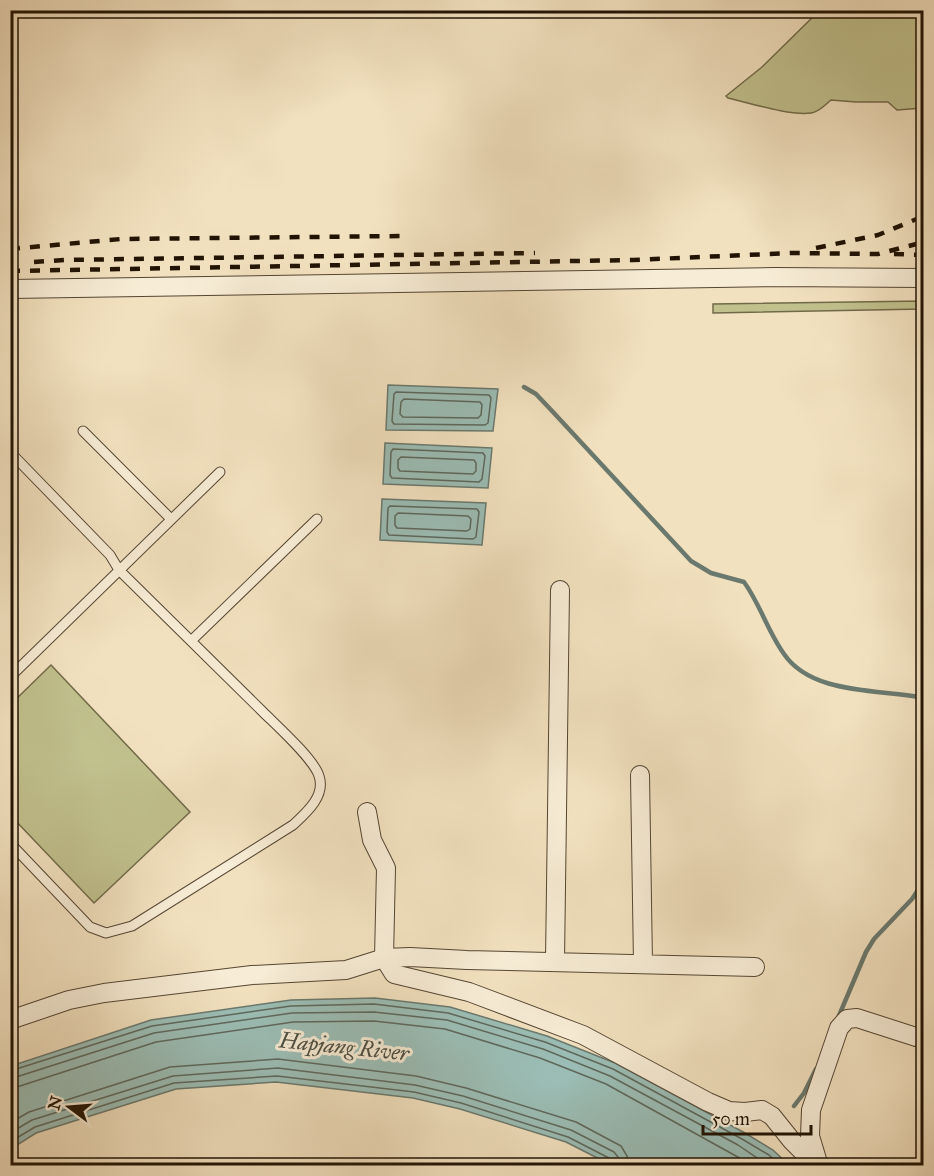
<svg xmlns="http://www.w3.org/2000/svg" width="934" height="1176" font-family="'IM FELL Great Primer',serif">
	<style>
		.green { fill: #c1c18e; stroke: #716a49; stroke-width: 1.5 }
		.water { fill: #9bbdb5; stroke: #6a796e; stroke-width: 1.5 }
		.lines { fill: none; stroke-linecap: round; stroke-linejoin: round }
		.shore { stroke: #5e685c; stroke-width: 1.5 }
		.stream { stroke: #6a796e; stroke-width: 4.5 }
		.lane-casing { stroke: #554633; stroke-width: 11 }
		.street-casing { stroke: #554633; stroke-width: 20 }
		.lane { stroke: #f7ecd5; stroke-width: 9 }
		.street { stroke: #f7ecd5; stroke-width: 18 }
		.rail { stroke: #211304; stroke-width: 4.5; stroke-dasharray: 10 10; stroke-linecap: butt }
		.labels { text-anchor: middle; stroke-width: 6; stroke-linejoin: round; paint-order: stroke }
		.water-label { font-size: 22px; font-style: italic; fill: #4c4e42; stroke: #f7ecd5 }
	</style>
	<rect width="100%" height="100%" fill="#f2e1bf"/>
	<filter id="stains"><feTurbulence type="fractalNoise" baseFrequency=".00333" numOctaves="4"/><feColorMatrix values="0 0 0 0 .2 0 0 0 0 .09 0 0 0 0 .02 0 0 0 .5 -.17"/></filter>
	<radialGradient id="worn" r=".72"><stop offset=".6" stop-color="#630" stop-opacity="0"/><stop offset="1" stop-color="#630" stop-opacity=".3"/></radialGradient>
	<path class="green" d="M819,11H915L923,21V108L897,110L888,102H856L831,100C825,105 819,112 811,113C790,116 750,103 728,98L726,96L762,67Z
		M923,301V309L713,313V304Z
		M51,665L190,812L94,903L11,816V704Z"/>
	<path class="water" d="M388,385L498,389L493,431L386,430Z
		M385,443L492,448L488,488L383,484Z
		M382,499L486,503L482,545L380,540Z
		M375,998L450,1007L547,1036L615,1063L745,1133L773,1150L789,1165H611L566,1142L460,1109L413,1098L276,1082L176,1089L36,1133L11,1149V1066L151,1020L291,1000Z"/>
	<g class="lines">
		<path class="shore" d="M396,392L489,395L491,398L488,423L485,425L394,424L392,421L394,394Z
			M404,399L480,402L482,405L481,415L478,418L403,417L400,414L401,402Z
			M393,449L483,453L485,456L482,479L479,482L392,478L390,475L391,452Z
			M401,457L474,460L476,463V471L473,474L400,471L398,468V460Z
			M390,506L477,509L479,512L476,537L473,539L389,535L387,532L388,508Z
			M398,513L468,516L471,519L470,529L467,531L397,528L395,525V516Z
			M10,1071L152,1026L291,1006L374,1004L448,1013L545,1042L613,1069L742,1139L769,1155L780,1166
			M10,1079L154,1033L292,1013L374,1012L447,1020L543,1049L610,1076L738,1145L769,1166
			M10,1088L20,1086L156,1042L293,1022L374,1021L445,1029L540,1058L606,1084L754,1166
			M10,1123L29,1112L170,1067L278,1059L416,1076L466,1088L576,1122L621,1146L627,1156L629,1166
			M10,1133L32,1120L173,1076L278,1068L415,1085L463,1096L571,1130L614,1152L618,1157L620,1166
			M10,1142L35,1127L174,1083L277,1076L414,1092L461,1103L568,1137L609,1158L612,1166"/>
		<path class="stream" d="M524,387L536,394L553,412L691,561L711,573L744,582C760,604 768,632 784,654C812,695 879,689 924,698
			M838,1018L866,952L874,939L912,899L924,881
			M794,1106L804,1093L816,1069"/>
		<defs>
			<path id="lane" d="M83,431L171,519
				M10,452L110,555L119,570C167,617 214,664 262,711C276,725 314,759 319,776C326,796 306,813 293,825L132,926L106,933L90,927L10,843
				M191,641L317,519
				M10,677L220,472"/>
			<path id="street" d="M10,289L774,277L924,278
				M640,775L643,964
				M367,812L372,840L386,868L384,958L394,974L469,992L583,1035L708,1102L729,1111L745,1112L762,1110L772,1116L792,1141L817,1166
				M555,961L560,590
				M10,1020L69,1000L104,993L252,975L346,970L384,958L410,957L467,960L755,967
				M819,1166L810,1136L811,1110L839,1028L847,1019L857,1018L916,1037"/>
		</defs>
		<use href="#lane" class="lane-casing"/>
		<use href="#street" class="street-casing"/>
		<use href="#lane" class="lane"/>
		<use href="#street" class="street"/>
		<path class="rail" d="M816,248L878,235L924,216
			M10,249L121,239L404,236
			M894,254L924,255
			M34,262L65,260L535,253
			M10,271L633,260L792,253L878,254L924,242
			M10,596L14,599"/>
	</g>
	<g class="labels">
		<g class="water-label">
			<text transform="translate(344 1046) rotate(6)" y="8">Hapjang River</text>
		</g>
	</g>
	<rect width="934" height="1176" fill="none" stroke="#f2e1bf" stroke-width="36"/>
	<rect x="12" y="12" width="910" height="1152" fill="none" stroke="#211304" stroke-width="3"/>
	<rect x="18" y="18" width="898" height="1140" fill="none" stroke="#211304" stroke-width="1.5"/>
	<g transform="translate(69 1107) rotate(286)" stroke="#f7ecd5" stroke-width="4.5" paint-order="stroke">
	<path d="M0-4.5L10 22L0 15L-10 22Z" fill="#211304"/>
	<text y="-9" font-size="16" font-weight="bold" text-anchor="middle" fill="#211304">N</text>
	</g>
	<path d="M703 1125v9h108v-9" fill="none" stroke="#211304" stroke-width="3"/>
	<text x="712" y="1125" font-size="18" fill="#211304" stroke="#f7ecd5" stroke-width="4.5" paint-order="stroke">50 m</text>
	<rect width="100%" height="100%" filter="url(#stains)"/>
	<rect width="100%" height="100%" fill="url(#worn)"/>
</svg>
